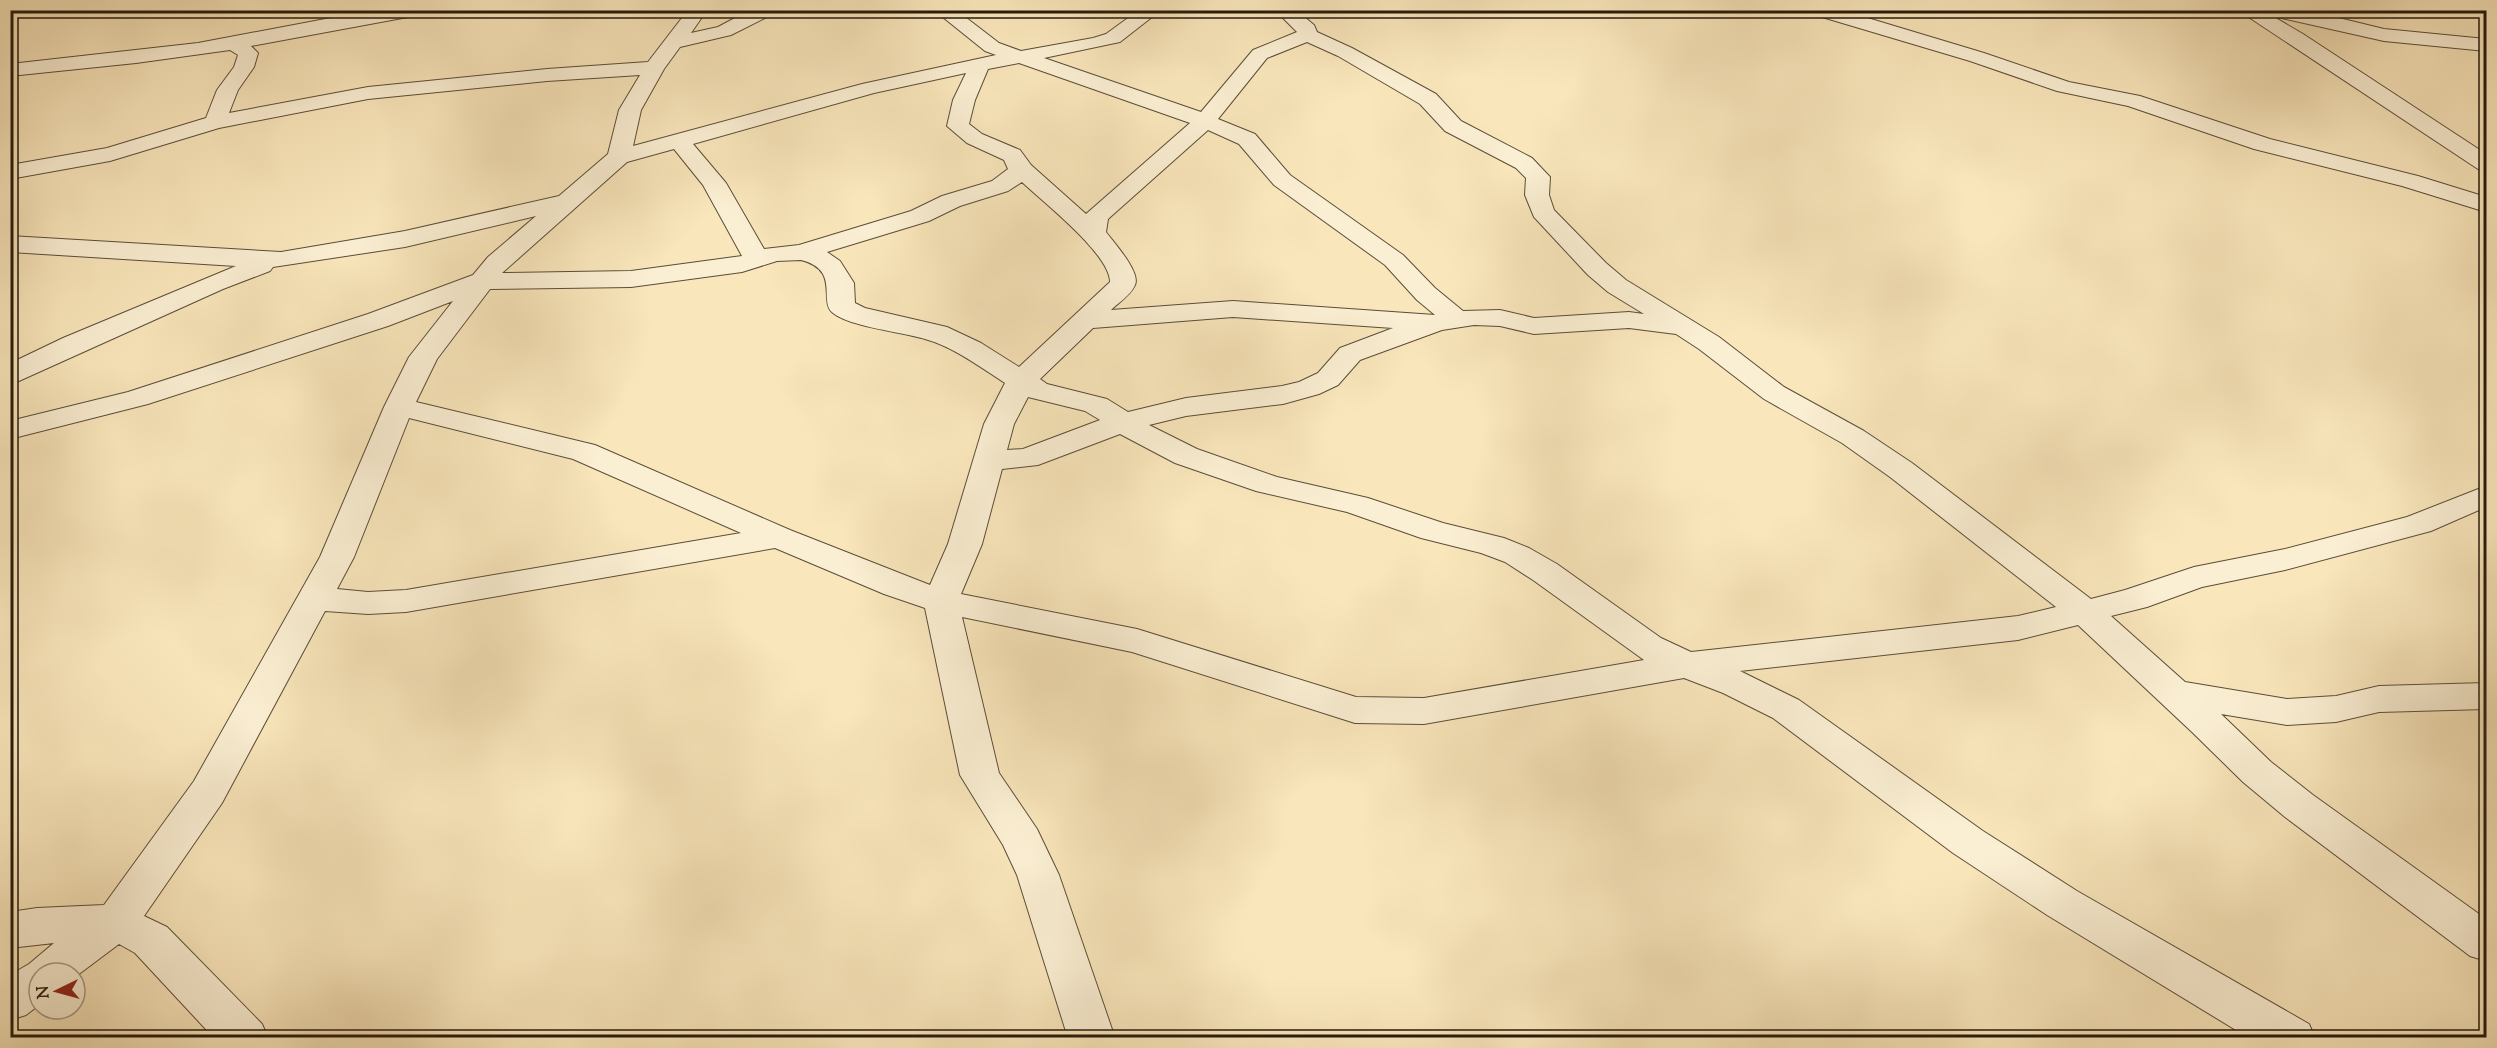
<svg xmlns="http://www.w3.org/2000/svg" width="2497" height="1048" font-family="'Sorts Mill Goudy',serif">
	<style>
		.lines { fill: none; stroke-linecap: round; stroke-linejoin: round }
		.minor-casing { stroke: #5b4d38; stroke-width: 2 }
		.tertiary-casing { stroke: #5b4d38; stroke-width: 2 }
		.minor { fill: #fbefd3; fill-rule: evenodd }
		.tertiary { fill: #fbefd3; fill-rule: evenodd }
	</style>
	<rect width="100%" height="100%" fill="#f9e6bb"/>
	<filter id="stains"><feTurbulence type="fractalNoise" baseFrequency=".00333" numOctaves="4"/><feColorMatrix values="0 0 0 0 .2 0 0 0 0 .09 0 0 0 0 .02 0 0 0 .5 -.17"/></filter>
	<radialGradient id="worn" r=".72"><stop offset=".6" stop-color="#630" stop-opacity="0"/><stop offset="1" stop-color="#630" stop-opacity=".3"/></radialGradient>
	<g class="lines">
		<defs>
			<path id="minor" d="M373,10H426L424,14L251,46L258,53L254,67L238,90L229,113L368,87L547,69L648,62L688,10H707L691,33L718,27L750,10H775L773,14L731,35L680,47L664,69L641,110L633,146L862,84L996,55L985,51L934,10H956L999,43L1021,51L1093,38L1106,34L1139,10H1161L1120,42L1044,58L1201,112L1253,50L1297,32L1275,10H1296L1314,25L1317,32L1352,48L1436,94L1461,121L1532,158L1550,177L1549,195L1554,210L1606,263L1626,280L1719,337L1784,387L1864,431L1912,463L2091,599L2125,590L2194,567L2285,549L2407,517L2486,486V507L2431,531L2285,570L2202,587L2147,607L2111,616L2185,682L2287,699L2336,696L2379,686L2486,683V709L2379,712L2336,722L2287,725L2221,714L2271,762L2313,795L2486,919V961L2470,956L2285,817L2243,782L2192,732L2078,625L2018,640L1740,671L1799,700L1983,831L2077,891L2309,1024L2315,1038H2249L2047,915L1953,853L1773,718L1723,693L1684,678L1424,724L1355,723L1132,652L962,617L999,773L1037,829L1059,875L1115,1038H1068L1017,875L1003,845L960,775L925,608L884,594L775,548L406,612L368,614L325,611L222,803L144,916L167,927L262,1024L268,1038H214L135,953L119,944L75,977V973H39V1005L26,1015L10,1020V975L29,964L54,943L10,948V912L37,908L104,905L194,781L320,557L384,407L409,357L453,301L388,326L148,404L10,439V421L128,392L368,314L473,275L488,257L536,216L405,247L273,267L270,271L223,289L10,385V364L15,361L63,338L236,266L10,252V236L281,252L405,231L559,196L608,154L619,110L640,75L547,81L368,99L219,128L110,161L10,179V165L107,148L206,118L217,90L234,67L238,55L230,50L136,63L10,76V64L198,43ZM1307,42L1338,56L1420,104L1445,131L1516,168L1526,178L1525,195L1534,217L1588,275L1608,292L1644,314L1629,312L1534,318L1500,310L1463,311L1435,288L1403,255L1290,175L1255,134L1218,119L1267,58ZM1019,63L1190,123L1086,214L1031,165L1020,150L982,134L969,124L975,100L988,69ZM966,73L953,100L947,126L967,143L1004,160L1008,169L992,181L942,196L911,211L799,245L764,249L726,183L693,144L874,93ZM1208,130L1239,144L1274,185L1385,265L1417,300L1435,315L1233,301L1111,310C1118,303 1131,295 1135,285C1141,272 1114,243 1106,232L1108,219ZM674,149L703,185L742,256L631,271L502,273L627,162ZM1022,182C1043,202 1110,254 1110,282L1019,367L981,343L947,327L865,308L855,303L854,283L840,261L827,252L929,221L960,206L1008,191ZM801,260C841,270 818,301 833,313C850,327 903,332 925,339C954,347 980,367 1005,383L984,424L948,544L930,585L790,530L595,445L416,402L437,359L490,289L631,287L742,272L777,261ZM1233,317L1393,328L1340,348L1318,373L1299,382L1282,386L1186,398L1128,412L1107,399L1047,384L1040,379L1093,328ZM1474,325L1500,326L1534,334L1629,328L1676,334L1699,349L1764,399L1842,443L1890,477L2056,607L2018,616L1691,652L1661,638L1557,564L1529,548L1504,538L1443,523L1368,498L1277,477L1197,449L1149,425L1186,416L1283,404L1319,394L1338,385L1360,360L1442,330ZM1028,397L1085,411L1100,420L1023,449L1007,450L1014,424ZM409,418L573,459L741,533L406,590L368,592L337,589L354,557ZM1120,434L1175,463L1256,491L1347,512L1421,538L1481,553L1505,562L1533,580L1644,660L1424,698L1356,697L1137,629L961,594L982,544L1002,469L1038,465Z
				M1810,10H1841L1984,53L2069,82L2140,96L2270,139L2418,176L2486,197V212L2402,186L2254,149L2128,106L2057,91L1970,61L1812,14Z
				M2262,10H2306L2384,29L2486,39V51L2384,41L2264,14Z"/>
			<path id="tertiary" d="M2238,10H2262L2303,34L2486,154V171L2478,169Z"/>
		</defs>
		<use href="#minor" class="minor-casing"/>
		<use href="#tertiary" class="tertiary-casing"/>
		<use href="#minor" class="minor"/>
		<use href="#tertiary" class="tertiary"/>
	</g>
	<rect width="2497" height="1048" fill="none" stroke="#f9e6bb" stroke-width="36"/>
	<rect x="12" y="12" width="2473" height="1024" fill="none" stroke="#261a0c" stroke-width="3"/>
	<rect x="18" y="18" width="2461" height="1012" fill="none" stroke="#261a0c" stroke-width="1.5"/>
	<g transform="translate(57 991) rotate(265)"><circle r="28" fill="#fbefd3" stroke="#a69a83" stroke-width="1.5"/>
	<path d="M0-4.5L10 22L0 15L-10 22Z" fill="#8f2418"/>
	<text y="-9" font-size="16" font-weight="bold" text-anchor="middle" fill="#261a0c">N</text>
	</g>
	<rect width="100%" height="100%" filter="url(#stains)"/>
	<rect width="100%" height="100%" fill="url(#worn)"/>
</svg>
